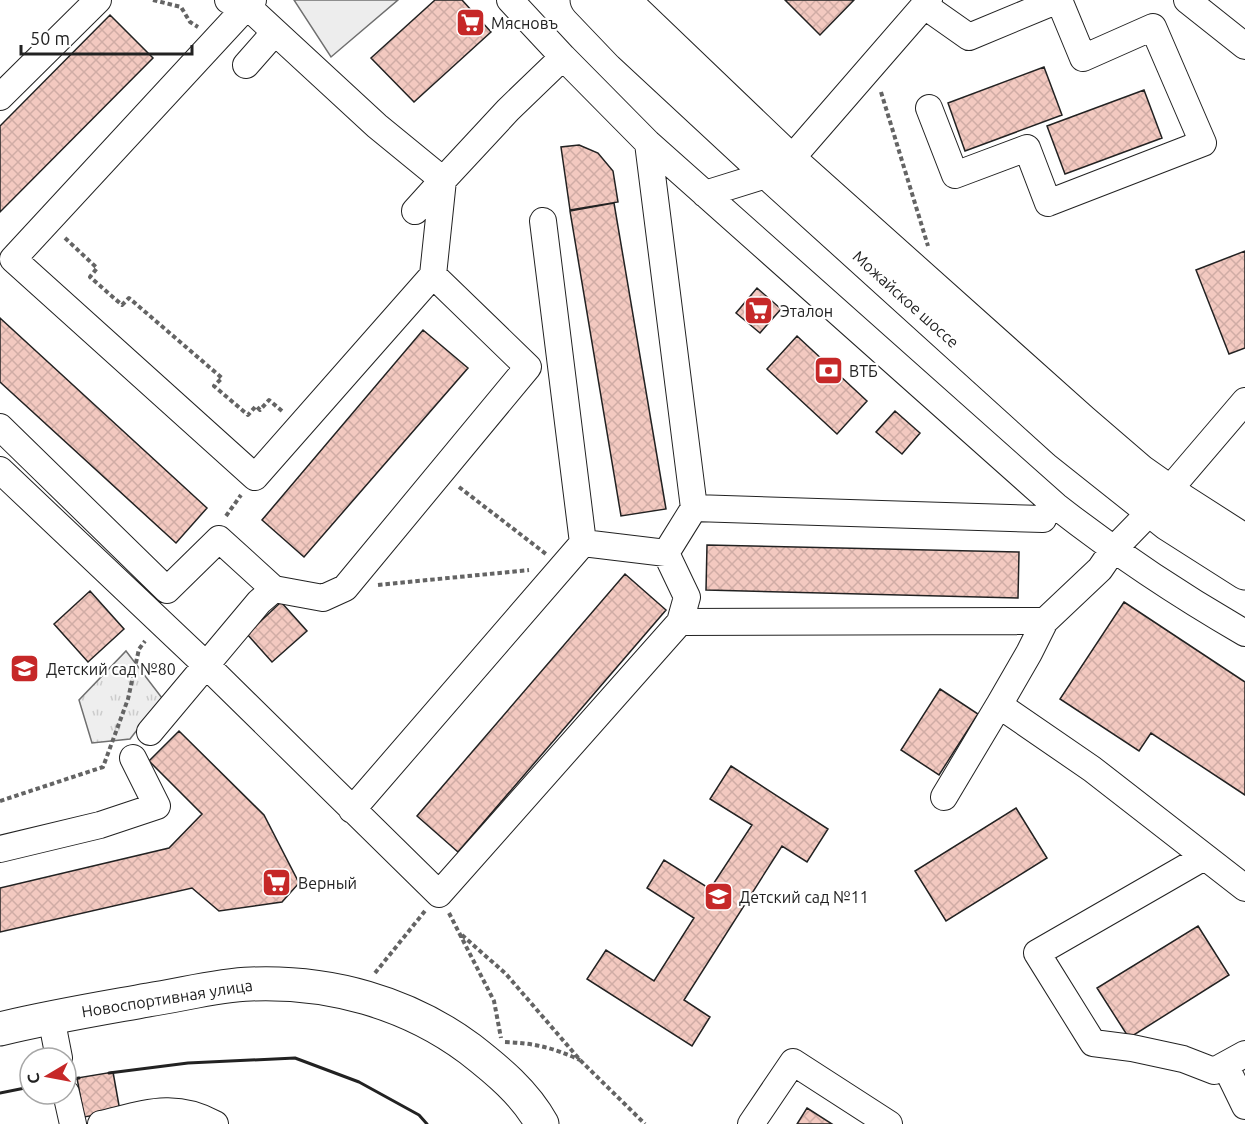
<svg xmlns="http://www.w3.org/2000/svg" width="1245" height="1124" font-family="Ubuntu,sans-serif">
	<style>
		.park { fill: url(#park-tufts); stroke: #6f6f6f; stroke-width: 1.5 }
		.parking { fill: #ededed; stroke: #6f6f6f; stroke-width: 1.5 }
		.building { fill: url(#building-cross-hatch); stroke: #222; stroke-width: 1.5 }
		.lines { fill: none; stroke-linecap: round; stroke-linejoin: round }
		.minor-casing { stroke: #222; stroke-width: 28 }
		.major-casing { stroke: #222; stroke-width: 35 }
		.path { stroke: #646464; stroke-width: 4; stroke-dasharray: 4.5 3; stroke-linecap: butt }
		.minor { stroke: #fff; stroke-width: 26 }
		.major { stroke: #fff; stroke-width: 33 }
		.wall { stroke: #222; stroke-width: 3 }
		.labels { text-anchor: middle; stroke-width: 4.5; stroke-linejoin: round; paint-order: stroke }
		.poi-label { font-size: 16px; fill: #222; stroke: #fff; text-anchor: start }
		.street-label { font-size: 16px; fill: #222; stroke: #fff }
	</style>
	<defs>
		<pattern id="park-tufts" width="24" height="20" patternUnits="userSpaceOnUse" patternTransform="scale(1.5)"><rect width="24" height="20" fill="#eee"/><path d="M3 7l-1-3M5 7V3M7 7l1-3M15 17l-1-3M17 17v-4M19 17l1-3" fill="none" stroke="#ccc"/></pattern>
		<pattern id="building-cross-hatch" width="8" height="8" patternUnits="userSpaceOnUse" patternTransform="scale(1.5)"><rect width="8" height="8" fill="#f3c9c0"/><path d="M0 0l8 8M0 8l8-8" fill="none" stroke="#d0aca5"/></pattern>
	</defs>
	<rect width="100%" height="100%" fill="#fff"/>
	<path class="park" d="M126,651L162,698L130,739L92,743L79,700Z"/>
	<path class="parking" d="M294,0H398L331,57Z"/>
	<path class="building" d="M435,0H462L491,32L414,102L371,58Z
		M785,0H854L820,35Z
		M110,15L153,58L0,212V126Z
		M1044,67L1062,115L965,151L948,103Z
		M1144,90L1162,138L1065,174L1047,126Z
		M579,145L598,153L613,171L618,202L570,210L561,147Z
		M614,203L666,509L621,516L570,211Z
		M1245,251V348L1229,354L1196,270Z
		M757,288L781,309L760,333L736,313Z
		M0,318L207,508L176,543L0,382Z
		M423,330L468,368L304,557L262,520Z
		M797,336L867,401L837,434L767,369Z
		M895,411L920,433L902,454L876,432Z
		M707,545L1019,552L1018,598L706,590Z
		M625,574L666,610L458,852L417,816Z
		M90,591L124,629L88,662L54,624Z
		M281,602L307,631L272,662L247,634Z
		M1124,602L1245,682V795L1151,733L1139,751L1060,699Z
		M940,689L978,714L939,775L901,750Z
		M179,731L264,815L299,883L282,902L219,911L192,888L0,932V888L169,848L202,814L149,761Z
		M731,766L828,829L807,862L782,846L684,1000L710,1017L692,1046L587,979L606,950L654,981L694,918L647,888L664,860L710,889L752,825L710,799Z
		M1016,808L1047,858L946,921L915,871Z
		M1198,926L1229,975L1129,1038L1097,988Z
		M113,1072L120,1111L84,1117L77,1078Z
		M807,1108L832,1124H797Z"/>
	<g class="lines">
		<defs>
			<path id="minor" d="M228,0L247,6L13,259L255,477L433,275L443,180
				M253,0L247,6L377,126L443,180L508,110L563,57
				M510,0L563,57L648,143L1056,506C1116,553 1179,595 1245,633
				M1187,0L1245,46
				M925,6L969,37L1058,0
				M246,65L275,32
				M0,97L98,0
				M929,108L955,175L1027,148L1048,203L1203,143L1153,27L1083,58L1059,0
				M648,143L694,508
				M705,194L769,174L790,160L929,0
				M415,211L443,180
				M543,221L583,543
				M0,427L167,590L219,539L274,589
				M0,470L206,665L439,894L680,622L1045,621L1100,569L1113,550L1151,511L1245,401
				M1045,621L1029,653L999,705L1092,769L1245,888
				M680,622L687,597L666,553L694,508L1043,519
				M150,732L259,602L274,589L323,598L345,588L528,367L433,275
				M944,797L999,705
				M352,810L583,543L666,553
				M0,849L100,825L157,806L133,758
				M1204,857L1037,953L1093,1043L1132,1048L1183,1059L1214,1071L1245,1054
				M51,1017L59,1058
				M1225,1065L1245,1106
				M66,1093L73,1124
				M101,1124C144,1114 174,1101 215,1124
				M751,1124L793,1062L889,1124"/>
			<path id="major" d="M587,0L630,45L769,174L1065,442L1168,524L1245,573
				M623,0L790,160L1082,421L1140,471L1184,502L1245,541
				M0,1029C49,1017 98,1009 148,1000C182,995 217,985 251,984C329,981 407,1002 470,1049C497,1070 525,1093 542,1124"/>
		</defs>
		<use href="#minor" class="minor-casing"/>
		<use href="#major" class="major-casing"/>
		<path class="path" d="M153,0L181,7L190,22L198,27
			M881,92L928,246
			M65,238L97,268L90,277L122,305L129,298L222,378L214,386L248,415L256,406L260,410L269,400L282,411
			M459,487L546,554
			M226,516L241,495
			M378,585L529,570
			M0,801L103,767L128,699L139,649L145,641
			M449,913L494,1001L501,1038
			M462,935L506,974L580,1060L645,1124
			M375,973L425,911
			M505,1042C534,1043 554,1048 580,1060"/>
		<use href="#minor" class="minor"/>
		<use href="#major" class="major"/>
		<path class="wall" d="M109,1073L188,1063L295,1058L359,1082L419,1115L427,1124
			M66,1080L79,1078
			M0,1093L30,1087"/>
	</g>
	<defs>
		<symbol id="supermarket-square" viewBox="-11 -11 22 22"><rect x="-9" y="-9" width="18" height="18" rx="4" fill="#c62828" stroke="#fff"/><path d="M-6-5.5h2.5l.6 2H6L4.5 2H-2.5L-4.4-4H-6ZM-1.5 3.2a1.3 1.3 0 1 0 .1 0ZM3 3.2a1.3 1.3 0 1 0 .1 0Z" fill="#fff"/></symbol>
		<symbol id="bank-square" viewBox="-11 -11 22 22"><rect x="-9" y="-9" width="18" height="18" rx="4" fill="#c62828" stroke="#fff"/><path d="M-6-4H6V4H-6ZM0-2.3a2.3 2.3 0 1 0 0 4.6a2.3 2.3 0 1 0 0-4.6Z" fill="#fff"/></symbol>
		<symbol id="school-square" viewBox="-11 -11 22 22"><rect x="-9" y="-9" width="18" height="18" rx="4" fill="#c62828" stroke="#fff"/><path d="M0-5L7-2L0 1L-7-2ZM-4 1L0 2.5L4 1V4Q0 6-4 4Z" fill="#fff"/></symbol>
	</defs>
	<g fill-rule="evenodd">
		<use href="#supermarket-square" x="454" y="6" width="33" height="33"/>
		<use href="#supermarket-square" x="742" y="294" width="33" height="33"/>
		<use href="#bank-square" x="812" y="354" width="33" height="33"/>
		<use href="#school-square" x="8" y="652" width="33" height="33"/>
		<use href="#supermarket-square" x="260" y="866" width="33" height="33"/>
		<use href="#school-square" x="702" y="880" width="33" height="33"/>
	</g>
	<g class="labels">
		<g class="poi-label">
			<text x="491" y="29">Мясновъ</text>
			<text x="780" y="317">Эталон</text>
			<text x="849" y="377">ВТБ</text>
			<text x="46" y="675">Детский сад №80</text>
			<text x="298" y="889">Верный</text>
			<text x="739" y="903">Детский сад №11</text>
		</g>
		<g class="street-label">
			<text transform="translate(906 299) rotate(42)" y="6">Можайское шоссе</text>
			<text transform="translate(167 998) rotate(-9)" y="6">Новоспортивная улица</text>
		</g>
	</g>
	<g transform="translate(48 1076) rotate(260)"><circle r="28" fill="#ffffff" stroke="#a7a7a7" stroke-width="1.5"/>
	<path d="M0-4.5L10 22L0 15L-10 22Z" fill="#c62828"/>
	<text y="-9" font-size="16" font-weight="bold" text-anchor="middle" fill="#222222">С</text>
	</g>
	<path d="M21 45v9h171v-9" fill="none" stroke="#222222" stroke-width="3"/>
	<text x="30" y="45" font-size="18" fill="#222222" stroke="#ffffff" stroke-width="4.5" paint-order="stroke">50 m</text>
</svg>
